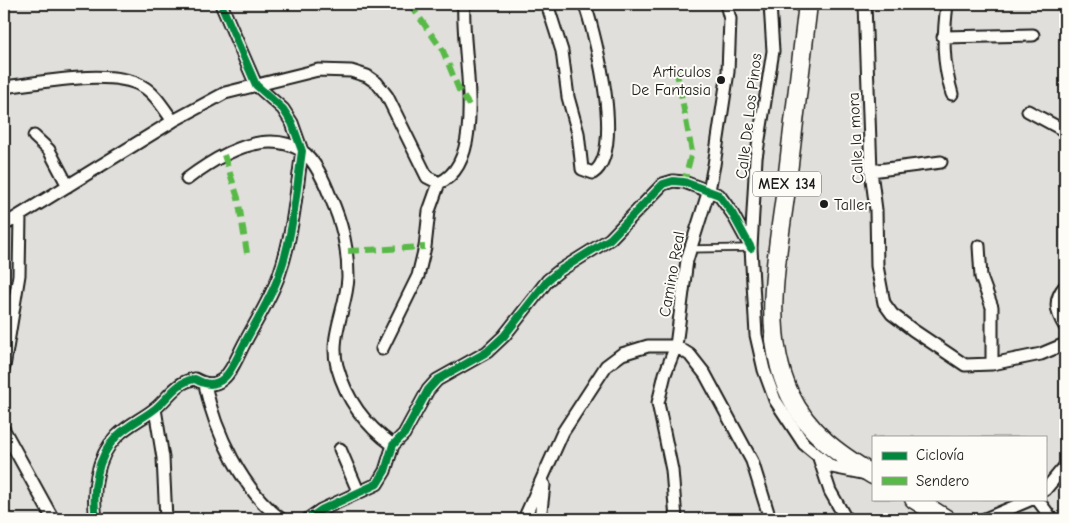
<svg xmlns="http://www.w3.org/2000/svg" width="1069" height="523" font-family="'Comic Neue',sans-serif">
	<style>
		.green { fill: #e0dfdb; stroke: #7e7e7c; fill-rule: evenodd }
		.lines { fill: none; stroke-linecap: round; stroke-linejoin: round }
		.service-casing { stroke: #1c1c1c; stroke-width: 9 }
		.minor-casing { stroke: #1c1c1c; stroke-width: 15 }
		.primary-casing { stroke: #1c1c1c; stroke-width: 21 }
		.service { stroke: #fdfcf7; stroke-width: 5.5 }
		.minor { stroke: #fdfcf7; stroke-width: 11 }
		.primary { stroke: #fdfcf7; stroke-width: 18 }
		.quiet { stroke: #58b947; stroke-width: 6; stroke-dasharray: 12 6; stroke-linecap: butt }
		.cycleway-casing { stroke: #fdfcf7; stroke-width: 11 }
		.cycleway { stroke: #00873e; stroke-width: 8 }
		.poi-dot { fill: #1c1c1c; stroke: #fdfcf7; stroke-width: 2 }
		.labels { text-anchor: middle; stroke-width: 4; stroke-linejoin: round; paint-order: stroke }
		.shield { fill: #fdfcf7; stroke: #605f5e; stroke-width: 1 }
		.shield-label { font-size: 15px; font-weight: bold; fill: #1c1c1c }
		.poi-label { font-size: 16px; fill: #1c1c1c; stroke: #fdfcf7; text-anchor: end }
		.street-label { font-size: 16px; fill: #1c1c1c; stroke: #fdfcf7 }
	</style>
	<rect width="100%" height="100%" fill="#fdfcf7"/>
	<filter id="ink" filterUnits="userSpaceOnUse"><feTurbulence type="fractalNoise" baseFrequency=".02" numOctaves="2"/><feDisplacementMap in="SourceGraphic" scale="10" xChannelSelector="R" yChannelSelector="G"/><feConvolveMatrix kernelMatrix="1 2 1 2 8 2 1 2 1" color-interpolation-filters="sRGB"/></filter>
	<g filter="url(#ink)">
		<path class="green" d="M4,4H1065V519H4ZM873,437H1045V499H873Z"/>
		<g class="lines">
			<defs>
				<path id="service" d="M689,249L751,248"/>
				<path id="minor" d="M547,4L562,51L568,97L578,133L582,169L593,173C625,152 596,39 586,8
					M770,4L773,51L756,158L751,248L756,335L764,370L775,400L804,444L832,467L867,474
					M865,4L871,171L876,210L877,266L884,303L892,314L913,330L965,365L992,364L1041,354L1065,344
					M947,4C943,38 942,60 952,94
					M943,37L1033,35
					M4,87C39,83 111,68 142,86C155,93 164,109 173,121
					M1028,111L1065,131
					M34,136L49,150L68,186
					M871,171L941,162
					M187,179C216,157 265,127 302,151C315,160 324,181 330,196C342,223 348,247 348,277C347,307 329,336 337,366C346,399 366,426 393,445
					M439,183C490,161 460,47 464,4
					M4,225L173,121L225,93L318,70L351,71L367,76L377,83L387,96L427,177L439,183
					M979,246L981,277L992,307V364
					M1065,286C1053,300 1056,312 1065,327
					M382,349L418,276L425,247L429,211L439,183
					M4,367L19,275L20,215
					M205,385C215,432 242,490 281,519
					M155,409L163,458L166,519
					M4,430L53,519
					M340,449L358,491
					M819,458L830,491L846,519
					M1045,490L1065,466
					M1037,499L1052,519
					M96,519C92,491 96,457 117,436C129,424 144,418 156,408C168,398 177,381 195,379C224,396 233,365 244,344C256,321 270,300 279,275C293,236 296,193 302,151L292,123L283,109L256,85L221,4
					M308,519L321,510L377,484L385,471L393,445L404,434L428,390L437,380L487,352L504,336L548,280L559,271L610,239L663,184L673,181L684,182L719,195L732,213L751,248
					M524,519L563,432L606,366L622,354L648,346H676L690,355L705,374L752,461L770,519
					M540,519L544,485
					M676,519L672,470L658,403L665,374L676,346L687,260L709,190L714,165L728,72L730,19L726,4
					M985,519L1032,499"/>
				<path id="primary" d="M808,4C801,63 794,122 787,181C779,249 759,329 790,395C808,433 838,454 873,475
					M914,499L946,519"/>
			</defs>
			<use href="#service" class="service-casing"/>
			<use href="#minor" class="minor-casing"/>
			<use href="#primary" class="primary-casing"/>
			<use href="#service" class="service"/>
			<use href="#minor" class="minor"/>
			<use href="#primary" class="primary"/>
			<path class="quiet" d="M410,4L443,51L459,90L469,105
				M676,68L692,152L684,182
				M224,155L238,198L247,253
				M348,251L425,247"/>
			<defs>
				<path id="cycleway" d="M96,519C92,491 96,457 117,436C129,424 144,418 156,408C168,398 177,381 195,379C224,396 233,365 244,344C256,321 270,300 279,275C293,236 296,193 302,151L292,123L283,109L256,85L221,4
					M308,519L321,510L377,484L385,471L393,445L404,434L428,390L437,380L487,352L504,336L548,280L559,271L610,239L663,184L673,181L684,182L719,195L732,213L751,248"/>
			</defs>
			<use href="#cycleway" class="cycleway-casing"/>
			<use href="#cycleway" class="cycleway"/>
		</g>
	</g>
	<g class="poi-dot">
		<circle cx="721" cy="80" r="5"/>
		<circle cx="824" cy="204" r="5"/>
	</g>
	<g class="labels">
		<rect class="shield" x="753" y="171.5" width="68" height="25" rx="4"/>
		<g class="shield-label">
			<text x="787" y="189">MEX 134</text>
		</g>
		<g class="poi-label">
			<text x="711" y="77">Articulos<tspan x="711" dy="18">De Fantasia</tspan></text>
			<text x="834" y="210" text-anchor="start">Taller</text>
		</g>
		<g class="street-label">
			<text transform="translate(748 116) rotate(-83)" y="6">Calle De Los Pinos</text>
			<text transform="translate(855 138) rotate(-93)" y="6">Calle la mora</text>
			<text transform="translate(671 274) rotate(-80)" y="6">Camino Real</text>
		</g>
	</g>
	<rect width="1069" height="523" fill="none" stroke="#fdfcf7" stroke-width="20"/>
	<rect x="10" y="10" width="1049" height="503" fill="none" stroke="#1c1c1c" stroke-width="2" filter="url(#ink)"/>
	<rect x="872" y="436" width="175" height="65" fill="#fdfcf7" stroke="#a3a29f"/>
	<rect x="882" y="452" width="25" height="8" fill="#00873e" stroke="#a3a29f"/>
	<text x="916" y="460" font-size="15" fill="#1c1c1c">Ciclovía</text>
	<rect x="882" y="477" width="25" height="8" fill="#58b947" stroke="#a3a29f"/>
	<text x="916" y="486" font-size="15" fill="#1c1c1c">Sendero</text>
</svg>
